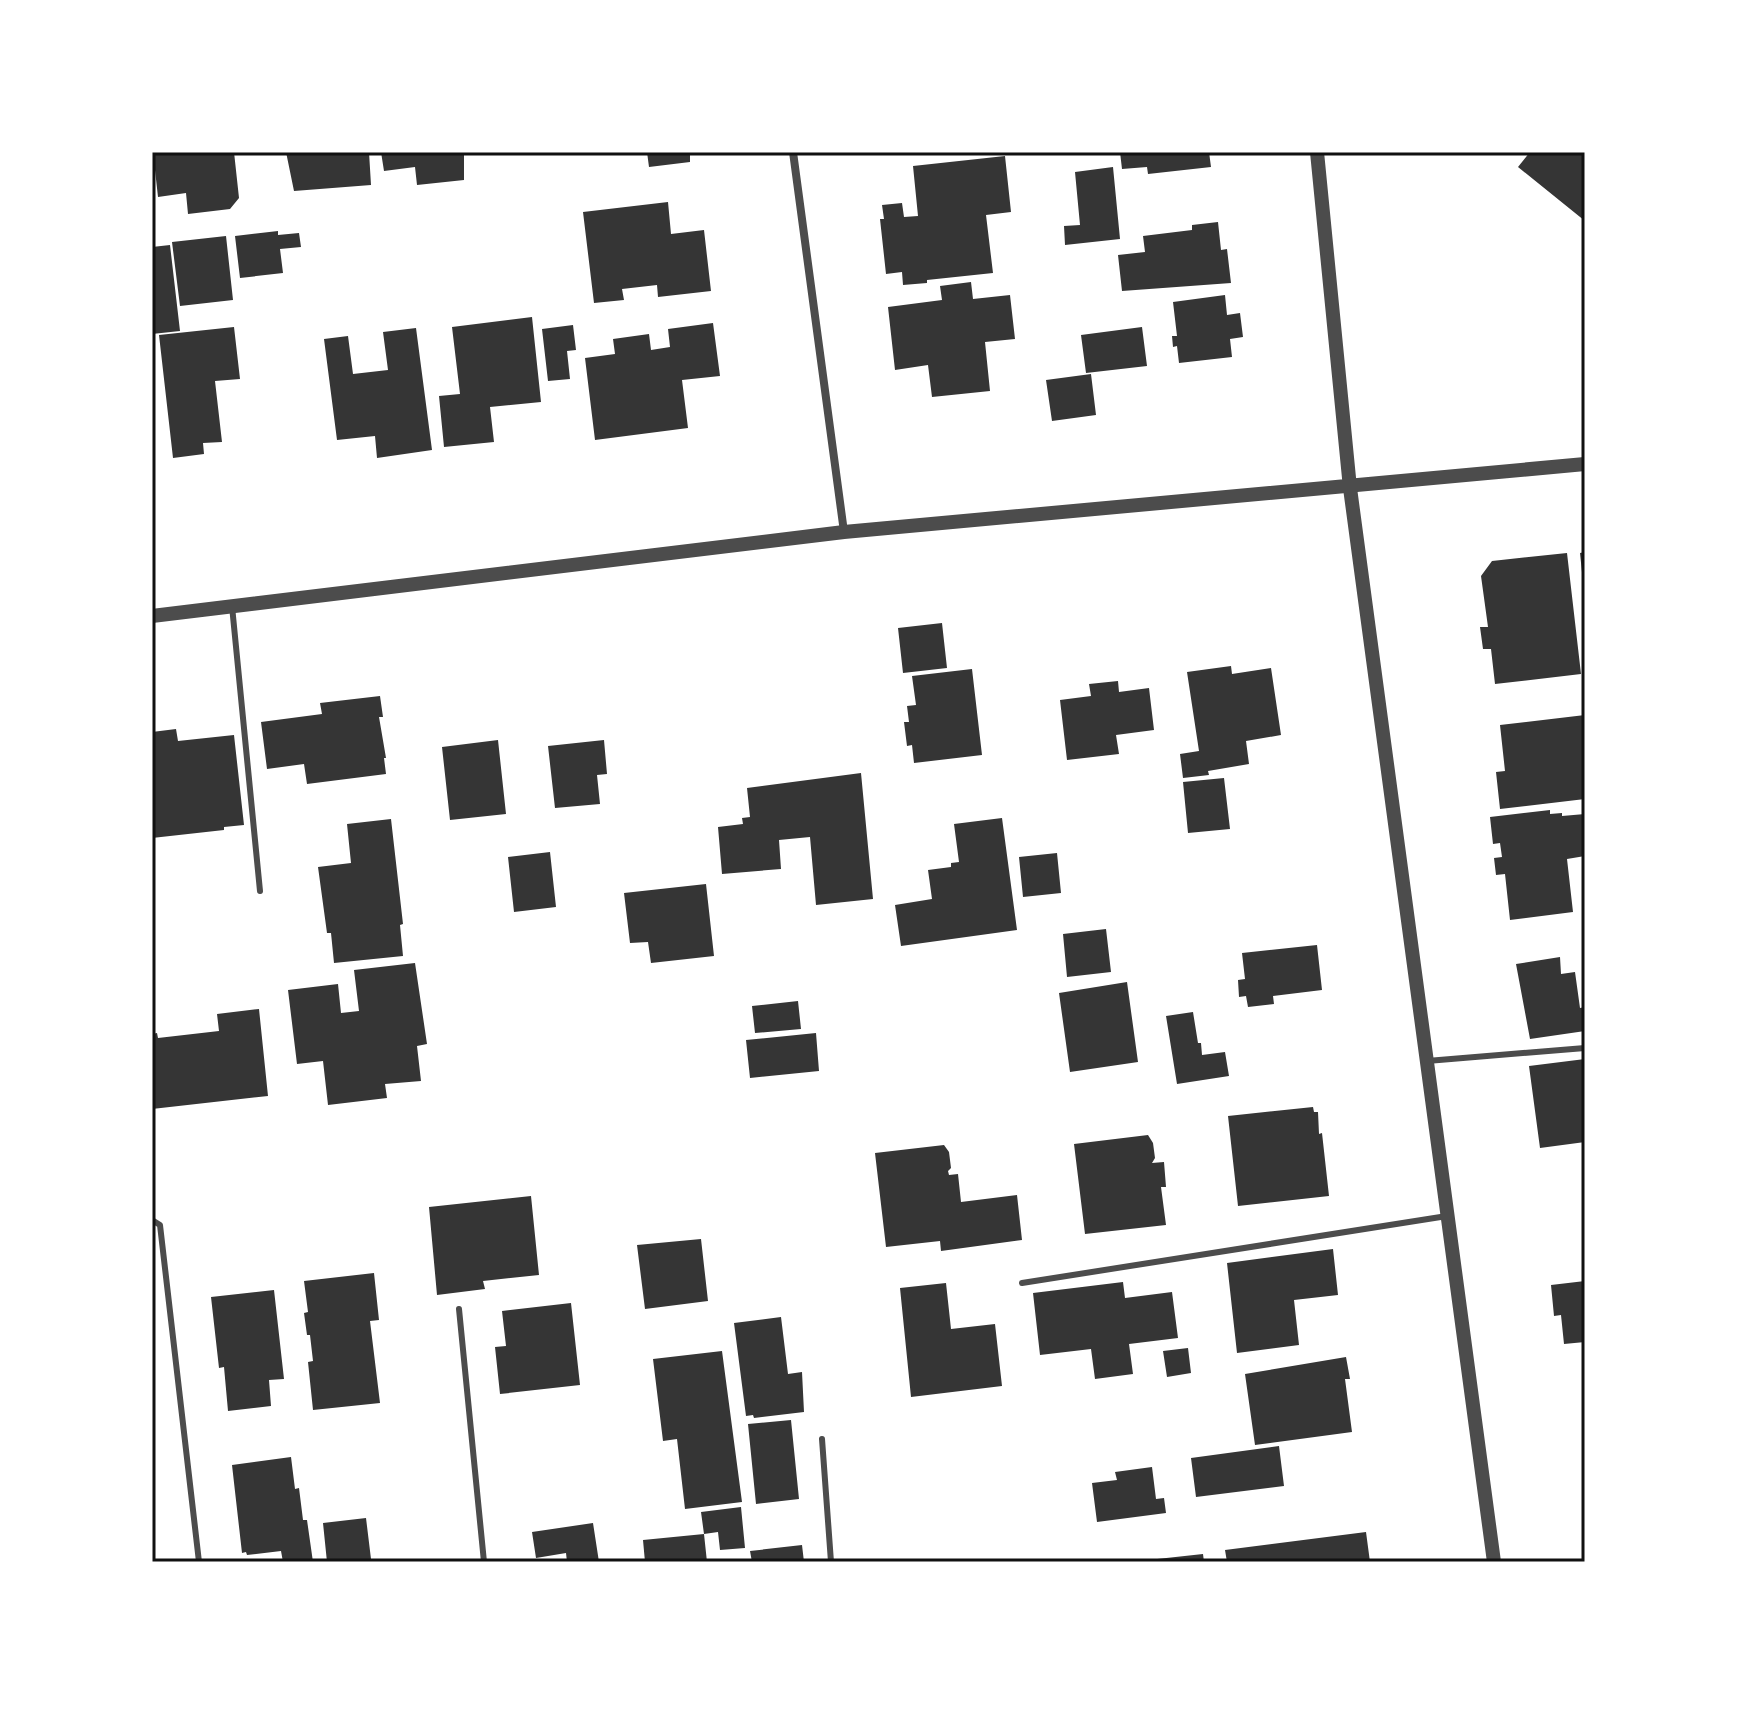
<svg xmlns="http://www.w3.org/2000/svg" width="1737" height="1714" font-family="'PT Sans Narrow',sans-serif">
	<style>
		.building { fill: #353535 }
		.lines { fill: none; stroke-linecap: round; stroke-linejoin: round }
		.service { stroke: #4c4c4c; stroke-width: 6 }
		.minor { stroke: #4c4c4c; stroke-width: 8 }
		.tertiary { stroke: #4c4c4c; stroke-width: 14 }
		.neatline { fill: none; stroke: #111; stroke-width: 3 }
	</style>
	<rect width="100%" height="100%" fill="#fff"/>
	<path class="building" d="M153,152H234L239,198L230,209L188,214L186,193L158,197Z
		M286,152H369L371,185L294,191Z
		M381,152H464V180L417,185L415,167L384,171Z
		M647,152H690V162L649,167Z
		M1120,152H1209L1211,167L1148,174L1147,167L1122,169Z
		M1530,152H1585V221L1518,167Z
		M1005,156L1011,212L986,215L993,273L927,280V283L903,285L902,272L886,274L880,219H884L882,205L902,203L904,217L918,216L913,166Z
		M1113,167L1120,239L1065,245L1064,226L1080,225L1075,172Z
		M668,202L671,234L704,230L711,291L658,297L657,285L622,289L624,300L594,303L583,212Z
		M1218,222L1221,250L1227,249L1231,283L1122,291L1118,255L1145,252L1143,236L1192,230V225Z
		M278,231V235L299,233L301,247L280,249L283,273L240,278L235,236Z
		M226,236L233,300L180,306L172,242Z
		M170,245L180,331L152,334V247Z
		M971,282L973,299L1010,295L1015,339L985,342L990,391L932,397L928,365L895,370L888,307L942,300L940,286Z
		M1225,295L1227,315L1240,313L1243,337L1230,339L1232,357L1179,363L1177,346L1173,347L1172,336H1177L1173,302Z
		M532,317L541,402L490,407L494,442L444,447L439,396L460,394L452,327Z
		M713,323L720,376L682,380L688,428L595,440L585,358L615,354L613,339L649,334L651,350L670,347L668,329Z
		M573,325L576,350L567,351L570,379L548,381L542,329Z
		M234,327L240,379L215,381L222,442L203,443L204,454L173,458L159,335Z
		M1142,327L1147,366L1086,373L1081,335Z
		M416,328L432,450L377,458L375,436L337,440L324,339L348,336L353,374L388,370L383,332Z
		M1091,374L1096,415L1052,421L1046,380Z
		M1585,552V582H1583L1580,553Z
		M1567,553L1581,674L1495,684L1491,649H1483L1480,627H1488L1481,576L1492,561Z
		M942,623L947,668L903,673L898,628Z
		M1231,666L1232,674L1271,668L1281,735L1246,741L1249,764L1208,771L1209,775L1183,778L1180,754L1199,751L1187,672Z
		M972,669L982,755L914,763L912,745L907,746L904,722H909L907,706L916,705L912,676Z
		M1118,681L1119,692L1149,688L1154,730L1116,735L1119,754L1067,760L1060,700L1091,696L1089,684Z
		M380,696L383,717H379L386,758H384L386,774L307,784L304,764L267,769L261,722L322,714L320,703Z
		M1585,715V799L1500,809L1496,772L1505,771L1500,725Z
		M176,729L178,741L234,735L244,825L224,827V830L152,838V732Z
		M498,740L506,814L450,820L442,747Z
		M604,740L607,774L597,775L600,804L555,808L548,746Z
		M861,773L873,899L816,905L810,837L779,840L781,869L722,874L718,827L743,824L742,818L750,817L747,788Z
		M1224,778L1230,829L1188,833L1183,782Z
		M1550,810V814L1562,813V816L1585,814V856L1567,859L1573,912L1510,920L1505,874L1496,875L1494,858L1502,857L1500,843L1493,844L1490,817Z
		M1002,818L1017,930L901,946L895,905L932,899L928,870L951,867V863L959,862L954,824Z
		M391,819L403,924L400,925L403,956L334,963L331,933H327L318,867L351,863L347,824Z
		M550,852L556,907L514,912L508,857Z
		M1057,853L1061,893L1023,897L1019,857Z
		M706,884L714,956L651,963L648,942L630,943L624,893Z
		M1106,929L1111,972L1067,977L1063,934Z
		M1317,945L1322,990L1273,996L1274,1004L1248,1007L1246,996L1239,997L1238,980L1245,979L1242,953Z
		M1560,957L1561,974L1575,972L1580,1008L1585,1007V1031L1530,1039L1516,964Z
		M415,963L427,1044L417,1046L421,1081L385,1084L387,1098L328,1105L323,1061L297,1064L288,990L338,984L341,1013L359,1011L354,970Z
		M1127,982L1138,1062L1070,1072L1059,993Z
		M798,1001L801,1029L755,1033L752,1006Z
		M259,1009L268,1096L152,1109V1034L157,1033L158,1038L219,1031L217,1014Z
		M1193,1012L1198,1043H1201L1202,1055L1225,1052L1229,1076L1177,1084L1166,1016Z
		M816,1033L819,1071L750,1078L746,1040Z
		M1585,1059V1142L1540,1148L1529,1066Z
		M1313,1107L1314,1112H1318L1319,1134L1322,1133L1329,1196L1238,1206L1228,1116Z
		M1148,1135L1153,1143L1155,1158L1152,1163L1164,1162L1166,1187H1161L1166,1225L1085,1234L1074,1144Z
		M944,1145L949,1152L951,1168L948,1171L949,1175L958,1174L961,1202L1017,1195L1022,1240L941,1251L940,1241L886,1247L875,1153Z
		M531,1196L539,1275L483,1281L485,1289L437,1295L429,1207Z
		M701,1239L708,1301L645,1309L637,1245Z
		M1333,1249L1338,1295L1294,1300L1299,1345L1237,1353L1227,1263Z
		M374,1273L379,1320L370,1321L380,1403L313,1410L308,1362L313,1361L310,1335H307L304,1313L308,1312L304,1281Z
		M1585,1281V1342L1564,1344L1561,1315L1554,1316L1551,1285Z
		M1123,1282L1125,1298L1172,1292L1178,1338L1129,1344L1133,1374L1095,1379L1091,1349L1040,1355L1033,1293Z
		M946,1283L951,1329L995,1324L1002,1386L911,1397L900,1288Z
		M274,1290L284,1379L269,1380L271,1406L228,1411L224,1367L219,1368L211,1297Z
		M571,1303L580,1385L500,1394L495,1347L506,1346L502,1311Z
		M781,1317L788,1374L802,1372L804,1412L754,1418L753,1415L746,1416L734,1323Z
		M1188,1348L1191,1373L1167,1377L1163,1351Z
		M722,1351L742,1502L685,1509L677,1439L663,1441L653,1359Z
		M1346,1357L1350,1379H1345L1352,1432L1255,1445L1245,1374Z
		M791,1420L799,1499L756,1504L748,1424Z
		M1279,1446L1284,1486L1196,1497L1191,1458Z
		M291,1457L295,1489L299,1488L303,1520H307L313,1562H283L281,1551L247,1555L246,1552L242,1553L232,1465Z
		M1152,1467L1156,1499L1164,1498L1166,1513L1097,1522L1092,1483L1117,1480L1115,1472Z
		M741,1507L745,1548L720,1550L718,1532L704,1534L701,1512Z
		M366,1518L371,1559L327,1562L323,1523Z
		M593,1523L599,1562H567L566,1553L536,1558L532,1532Z
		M1366,1532L1370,1562H1227L1225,1550Z
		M704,1534L707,1562H645L643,1540Z
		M802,1545L804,1562H752L750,1551Z
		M1203,1554L1204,1562H1148V1560Z"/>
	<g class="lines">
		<path class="service" d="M232,606L260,891
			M1427,1061L1585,1048
			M152,1220L160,1225L199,1562
			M1022,1283L1447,1216
			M459,1309L484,1562
			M822,1439L831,1562"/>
		<path class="minor" d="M793,152L844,532"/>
		<path class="tertiary" d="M1317,152L1350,488L1494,1562
			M152,616L844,532L1585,464"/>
	</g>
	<rect width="1737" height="1714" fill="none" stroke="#ffffff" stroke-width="308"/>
	<rect x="154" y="154" width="1429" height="1406" class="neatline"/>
</svg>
